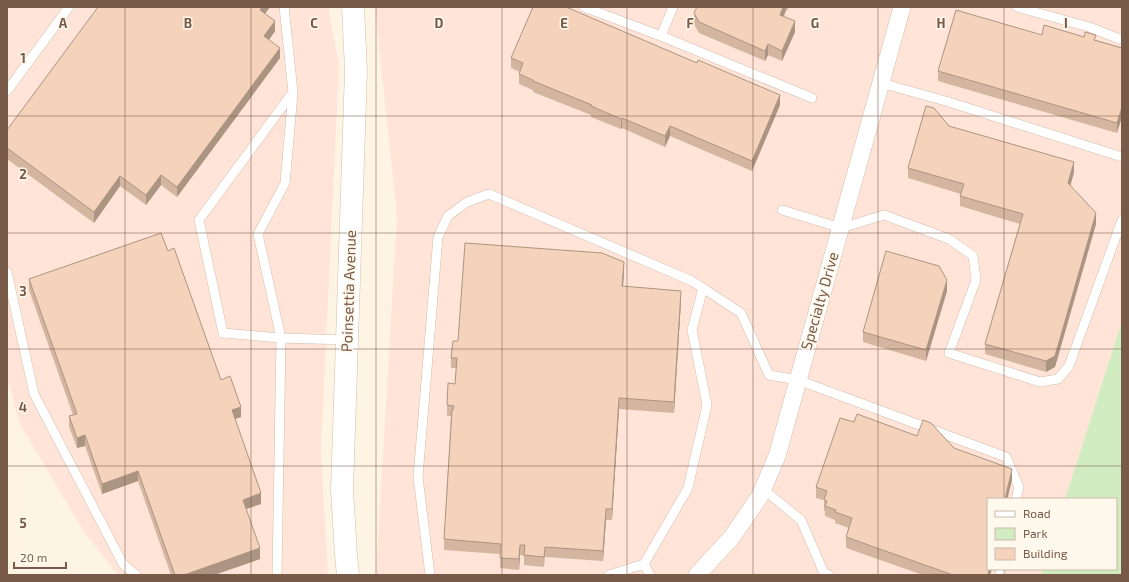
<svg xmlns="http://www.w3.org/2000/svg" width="1129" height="582" font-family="'Exo 2',sans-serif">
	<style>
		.commercial { fill: #ffe4d7 }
		.green { fill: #d2ecc1 }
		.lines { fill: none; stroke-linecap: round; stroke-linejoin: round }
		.service-casing { stroke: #d2beac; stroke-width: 10 }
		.minor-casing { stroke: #d2beac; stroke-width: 18 }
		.secondary-casing { stroke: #d5bea9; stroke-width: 23 }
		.service { stroke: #fff; stroke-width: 9 }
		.minor { stroke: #fff; stroke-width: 17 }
		.secondary { stroke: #fff; stroke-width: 22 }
		.wall { fill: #d3b5a0 }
		.shaded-wall { fill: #ac9482 }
		.building { fill: #f5d3ba; stroke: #ac9482 }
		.grid { fill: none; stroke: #785a48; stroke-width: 1; stroke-opacity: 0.55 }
		.labels { text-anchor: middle; stroke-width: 3; stroke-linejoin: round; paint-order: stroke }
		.street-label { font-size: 15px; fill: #785a48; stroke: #fff8ec }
		.grid-label { font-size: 13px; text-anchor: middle; font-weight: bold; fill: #785a48; stroke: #fff8ec; stroke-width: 3; stroke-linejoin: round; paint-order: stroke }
	</style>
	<rect width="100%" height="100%" fill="#fef4e4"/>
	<path class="commercial" d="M7,7H328L339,65L321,450L328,575H118L84,532L19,422L7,376Z
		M375,7H1122V321L1065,499H988V569H1043L1041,575H376L397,217Z"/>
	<path class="green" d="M1122,321V575H1041L1043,569H1116V499H1065Z"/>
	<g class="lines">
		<defs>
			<path id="service" d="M584,7L661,36L673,7
				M1017,7L1089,27L1122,40
				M661,36L812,98
				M881,83L949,102L1122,157
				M7,91L69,7
				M293,93L285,183L258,234L281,338L347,340
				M782,210L841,228L884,215L949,239L973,256L976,280L949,353L1040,382L1058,379L1069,366L1122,220
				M7,272L34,394L123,564L136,575
				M763,489L801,520L824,573L829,575
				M644,564L650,575
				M277,575L281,338L223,333L199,220L293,92L284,7
				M430,575L418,477L438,237L448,216L467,202L489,194L692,281L741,313L769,375L798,380L1006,457L1019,487L1016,499
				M609,575L644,564L688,488L707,405L692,330L703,288
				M1000,575L1001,569"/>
			<path id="minor" d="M697,575L732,537L760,496L777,456L902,7"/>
			<path id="secondary" d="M348,575L346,555L342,490L356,70L353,7"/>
		</defs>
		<use href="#service" class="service-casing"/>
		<use href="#minor" class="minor-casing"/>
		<use href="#secondary" class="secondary-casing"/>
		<use href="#service" class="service"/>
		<use href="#minor" class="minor"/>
		<use href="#secondary" class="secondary"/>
	</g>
	<path class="wall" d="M270,7L265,14L275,31L269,40L280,58L177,197L161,185L146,205L120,186L94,223L7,159V130Z
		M697,7H789L787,11L786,10L784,17L795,32L782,61L768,55L765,61L699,33L694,24V13Z
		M1096,40L1122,48L1117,133L938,81V71Z
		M511,58L780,105L752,171L670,136L665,147L622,128L621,129L591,117V115L533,92V90L519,84V74L520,72L511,68Z
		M949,126L1074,172L1070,186L1096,224L1055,367L1046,372L985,354V344L1020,224L960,206V196L961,194L908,178V168Z
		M168,251L221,380L241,417L235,419L261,504L246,509L260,559L214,575H171L138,481L102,494L85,446L77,448L69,427V416L73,415L29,290V279Z
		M624,273L623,287L681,301L674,413L619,409L612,520H606L603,561L545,557L544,567L524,565V556L520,555L519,570L500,568V554L444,550V539L451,416H447V405L455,384L456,368H451V358L458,341Z
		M947,291L926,361L863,342V332Z
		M854,422L954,448L1012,480L990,575H923L846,548V537L849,528L835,523V520L825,516V511H824V500L816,498V487Z"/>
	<path class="shaded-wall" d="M262,7H270L260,20V10Z
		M783,7H786V10L780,25V15Z
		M275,21V31L264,47V36Z
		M795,21V32L782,61V51Z
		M768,44V55L765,61V51Z
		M280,48V58L177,197V187Z
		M780,95V105L752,171V161Z
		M1122,107V117L1117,133V123Z
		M622,118V128L621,129V119Z
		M670,126V136L665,147V136Z
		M1074,162V172L1068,194V183Z
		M161,175V185L146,205V195Z
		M120,176V186L94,223V212Z
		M1096,213V224L1055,367L1046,372V361Z
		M624,262V273L622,297V286Z
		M947,280V291L926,361V350Z
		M681,291V301L674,413V402Z
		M619,398V409L612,520V509Z
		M241,407V417L232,420V410Z
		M85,435V446L77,448V438Z
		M1012,469V480L1007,499H1005Z
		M138,471V481L102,494V484Z
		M261,493V504L243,510V500Z
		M606,509V520L603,561V551Z
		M520,545V555L519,570V559Z
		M260,548V559L214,575H184Z
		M989,569H992L990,575H988Z"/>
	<path class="building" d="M98,7H262L260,10L275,21L264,36L280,48L177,187L161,175L146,195L120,176L94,212L7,148V130Z
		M533,7H566L697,63L698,60L780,95L752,161L670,126L665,136L622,118L621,119L591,106L592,105L533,81V80L519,74L523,63L511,58Z
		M697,7H783L780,15L795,21L782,51L768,44L765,51L699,22L694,13Z
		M956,10L1042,35L1044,25L1084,37L1085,32L1096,35L1094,40L1122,48V107L1117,123L938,71Z
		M926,106L934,108L949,126L1074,162L1068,183L1096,213L1055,356L1046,361L985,344L1023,214L960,196L964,184L908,168Z
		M161,233L168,251L174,248L221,380L230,376L241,407L232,410L261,493L243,500L260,548L184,575H175L138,471L102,484L85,435L77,438L69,416L77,414L29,279Z
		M465,243L602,253L624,262L622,286L681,291L674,402L619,398L612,509H606L603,551L545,547L544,557L524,555L525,545H520L519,559L500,558L501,544L444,539L452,410H453L454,406L447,405L448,383L455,384L457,358H451L453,341H458Z
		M886,251L939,266L947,280L926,350L863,332Z
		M857,414L917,436L923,420L931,423L954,448L1012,469L1005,499H988V569H989L988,575H953L846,537L852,518L835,512L836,510L825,506L827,501L824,500L827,491L816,487L840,418L854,422Z"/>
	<path class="grid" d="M125,7V575M251,7V575M376,7V575M502,7V575M627,7V575M753,7V575M878,7V575M1004,7V499M7,116H1122M7,233H1122M7,349H1122M7,466H1122M1004,569V575"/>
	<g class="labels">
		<g class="street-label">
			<text transform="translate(349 291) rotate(-88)" y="5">Poinsettia Avenue</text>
			<text transform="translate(820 301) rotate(-74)" y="5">Specialty Drive</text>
		</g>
	</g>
	<g class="grid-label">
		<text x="63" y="28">A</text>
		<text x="188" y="28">B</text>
		<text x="314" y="28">C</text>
		<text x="439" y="28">D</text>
		<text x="564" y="28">E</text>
		<text x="690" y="28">F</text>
		<text x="815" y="28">G</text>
		<text x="941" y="28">H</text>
		<text x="1066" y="28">I</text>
		<text x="23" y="63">1</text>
		<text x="23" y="179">2</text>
		<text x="23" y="296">3</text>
		<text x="23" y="412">4</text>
		<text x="23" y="528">5</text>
	</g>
	<rect width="1129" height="582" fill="none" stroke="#785a48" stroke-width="16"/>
	<rect x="987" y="498" width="130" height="72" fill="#fff8ec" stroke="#c9b9aa"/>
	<rect x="995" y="511" width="20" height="6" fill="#ffffff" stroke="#c9b9aa"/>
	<text x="1023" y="518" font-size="12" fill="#785a48">Road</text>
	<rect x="995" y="528" width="20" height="12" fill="#d2ecc1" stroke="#c9b9aa"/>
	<text x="1023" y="538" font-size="12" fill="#785a48">Park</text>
	<rect x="995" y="548" width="20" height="12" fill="#f5d3ba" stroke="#c9b9aa"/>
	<text x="1023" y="558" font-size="12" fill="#785a48">Building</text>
	<path d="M14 562v6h52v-6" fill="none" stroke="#785a48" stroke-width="2"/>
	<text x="20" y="562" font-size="12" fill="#785a48" stroke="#fff8ec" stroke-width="3" paint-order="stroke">20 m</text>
</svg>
